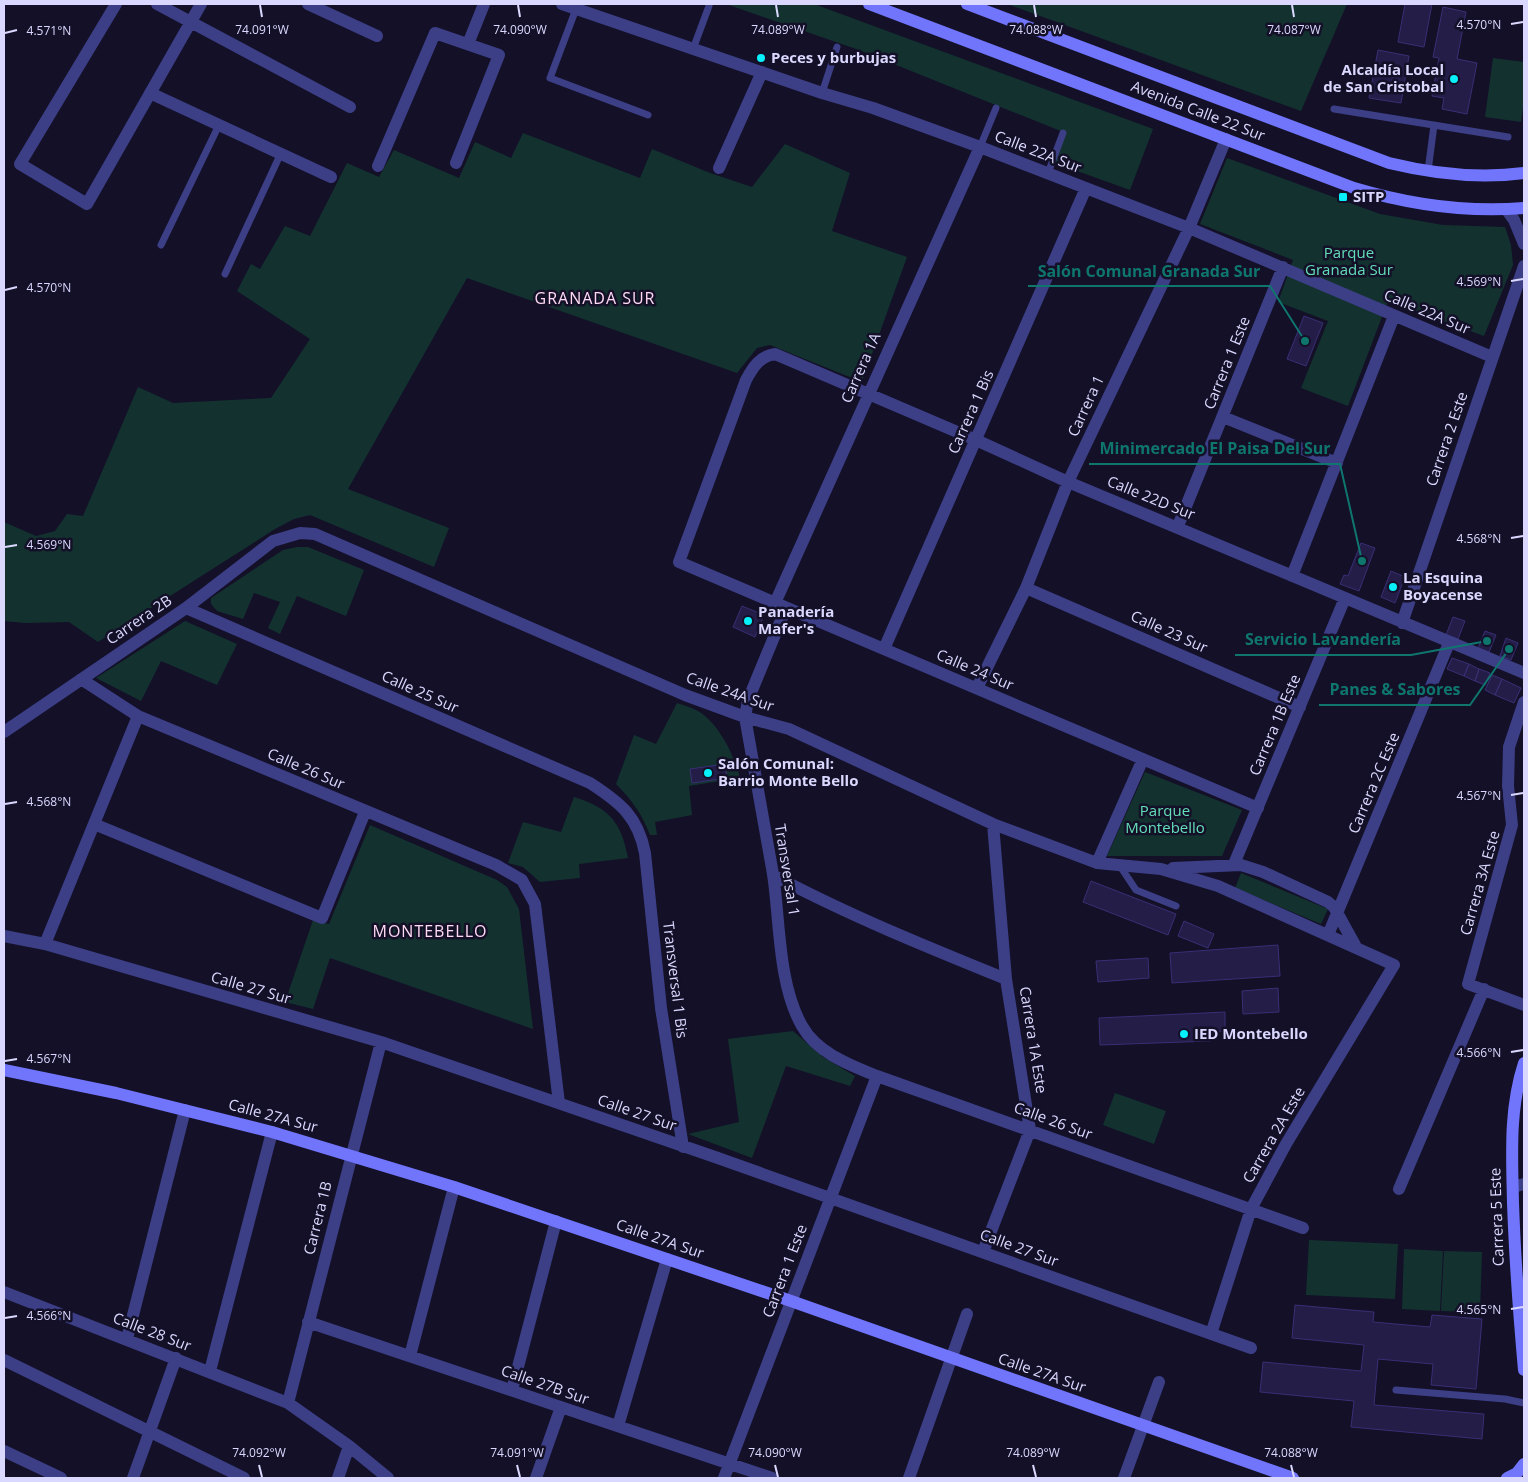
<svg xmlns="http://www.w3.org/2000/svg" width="1528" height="1482" font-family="'Open Sans',sans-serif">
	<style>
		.green { fill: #13322f }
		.building { fill: #231d48; stroke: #392f74 }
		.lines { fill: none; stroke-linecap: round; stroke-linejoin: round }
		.lane { stroke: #3c3e86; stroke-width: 7 }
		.street { stroke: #3c3e86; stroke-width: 12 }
		.secondary { stroke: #7175fc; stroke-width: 12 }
		.ticks { fill: none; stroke: #dad8fe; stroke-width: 2 }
		.poi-dot { fill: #08f0fa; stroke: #131028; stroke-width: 2 }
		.labels { text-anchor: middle; stroke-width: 5; stroke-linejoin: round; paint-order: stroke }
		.poi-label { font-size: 15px; font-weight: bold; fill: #dad8fe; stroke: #131028; text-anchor: start }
		.street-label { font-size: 15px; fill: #dad8fe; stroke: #131028 }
		.park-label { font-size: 15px; fill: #64deb8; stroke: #131028 }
		.neighbourhood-label { font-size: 16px; letter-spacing: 1px; fill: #fedaf3; stroke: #131028 }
		.ticks-label { font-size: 12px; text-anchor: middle; fill: #dad8fe; stroke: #131028; stroke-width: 5; stroke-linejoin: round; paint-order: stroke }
		.leader { fill: none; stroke: #0f766e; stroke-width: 2 }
		.callout-dot { fill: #0f766e; stroke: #131028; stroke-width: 2 }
		.callout-label { font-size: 16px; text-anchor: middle; font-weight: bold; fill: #0f766e; stroke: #131028; stroke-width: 5; stroke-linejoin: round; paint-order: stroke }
	</style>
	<rect width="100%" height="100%" fill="#131028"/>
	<path class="green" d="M726,4H814L1153,129L1130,190L1052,162L1063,132L859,50Z
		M1007,4H1347L1301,111Z
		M1493,58L1524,62V100L1521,122L1485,117Z
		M523,133L640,178L652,149L710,173L752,187L785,144L850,173L832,231L907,257L862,382L770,345L757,348L737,373L467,278L348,489L449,528L434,567L310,515L294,519L275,529L98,642L69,622L25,623L4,621V522L36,536L55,531L67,514L83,516L138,387L173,403L271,398L310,339L237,291L251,264L260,269L285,226L310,236L347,163L379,177L394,150L459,178L475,142L511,158Z
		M1227,158L1380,214L1443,225L1505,227L1511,245L1513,265L1484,336L1388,301L1348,406L1301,388L1328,321L1278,302L1293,260L1200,224Z
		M297,547H308L364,570L346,616L297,596L280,634L268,628L280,602L254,593L243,619L217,611L211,604V598L283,550Z
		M185,621L237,644L217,685L161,661L141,701L96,678Z
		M677,703C683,705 690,707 696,710C717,720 735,756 740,778L689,786L692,815L655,822L657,835H650C642,814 632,800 616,784L634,735L656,744Z
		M1145,772L1242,810L1222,856H1107Z
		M574,797C609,808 621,821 628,858L579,864L580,878L540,882L523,867L508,863L523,822L561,832Z
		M370,825L497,880L507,887L519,909L533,1029L330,958L313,1009L285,1002L313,920L329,924Z
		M1241,873L1328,909L1321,924L1235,888Z
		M793,1031L823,1057L855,1076L850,1086L786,1066L752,1158L688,1134L739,1122L728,1039Z
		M1115,1093L1166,1111L1154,1144L1103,1125Z
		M1309,1240L1398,1244L1395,1299L1306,1295Z
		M1404,1249L1443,1251L1440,1311L1402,1309Z
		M1444,1251L1482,1252L1480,1312L1441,1311Z"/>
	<path class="building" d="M1405,4H1432L1424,47L1398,42Z
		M1443,7L1466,12L1457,59L1477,63L1467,114L1442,109L1444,98L1432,96L1439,58L1433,57Z
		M1378,50L1409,56L1401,103L1369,98Z
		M1304,316L1323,323L1306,366L1287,359Z
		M1361,543L1375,548L1359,591L1340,584L1344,575L1348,576Z
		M1391,571L1405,577L1395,603L1381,597Z
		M742,606L764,615L755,637L733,627Z
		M1453,617L1465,621L1458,639L1446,635Z
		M1485,631L1496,635L1489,652L1478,648Z
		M1506,638L1518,643L1511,660L1500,656Z
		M1452,658L1469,664L1464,676L1447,669Z
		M1469,664L1479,669L1475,681L1464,676Z
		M1479,669L1490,673L1485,685L1475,681Z
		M1492,675L1502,679L1495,695L1485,690Z
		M1502,679L1521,688L1514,703L1495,695Z
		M725,764L727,778L692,783L690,769Z
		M1091,881L1176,914L1168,935L1083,902Z
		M1184,921L1214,934L1208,948L1178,936Z
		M1278,945L1280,976L1172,983L1170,953Z
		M1148,958L1149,978L1098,982L1096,961Z
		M1278,988L1279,1012L1243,1014L1242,991Z
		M1225,1012V1031L1211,1032V1041L1100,1045L1099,1018Z
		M1295,1305L1374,1312L1373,1322L1430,1327L1432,1315L1482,1319L1476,1389L1431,1385L1433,1364L1378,1359L1374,1405L1484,1414L1482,1439L1351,1427L1354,1401L1260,1392L1263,1362L1361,1371L1364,1345L1292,1338Z"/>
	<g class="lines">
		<path class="lane" d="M576,9L550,78L648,115
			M693,49L709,6
			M822,93L837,47
			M1334,109L1508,137
			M980,147L996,108
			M1428,171L1434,125
			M1048,173L1063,133
			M161,245L219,125
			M225,274L281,153
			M1120,866L1136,890L1176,906
			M1396,1390L1505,1399L1524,1403"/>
		<path class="street" d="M116,4L20,164L87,204L201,4
			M157,4L350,107
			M308,4L377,36
			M562,4L822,93L873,108L980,147L1189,228L1492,357
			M468,44L484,4
			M150,93L331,177
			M378,166L435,33L499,55L456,163
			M719,168L762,72
			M1506,209L1514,220L1524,244
			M1223,417L1337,463
			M1178,526L1283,267
			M1292,576L1394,316
			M1026,588L1300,707
			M775,603L980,147
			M186,608L590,783C621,803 638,817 645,853L661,1008L683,1147
			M786,608L748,700L745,717C754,769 764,821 773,874C780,921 778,984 802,1026C817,1053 850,1065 877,1076L1303,1228
			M1402,623L1524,266
			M884,649L1086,188
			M81,679L138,716L496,865L522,880L535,904L559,1103
			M977,688L1026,588L1068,482L1189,228L1226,139
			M1524,702L1509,747L1508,786L1512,825L1468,984L1524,1005
			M4,732L186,608L273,541L300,533L315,534L685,695L745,717L789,729L993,824L1097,863L1161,869L1218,886L1394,965L1286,1144L1251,1209L1211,1334
			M1258,808L679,562L746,380C753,367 760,356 775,354L976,440L1068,482L1524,673
			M94,824L322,918L365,812
			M1097,863L1143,759
			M1234,864L1345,598
			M1173,868L1241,865L1263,872L1328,902L1334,907L1356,947
			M773,875C848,915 927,947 1006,979
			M1328,935L1449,643
			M4,936L45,944L381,1042L715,1157L1251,1348
			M45,944L138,716
			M1513,1187L1524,1184
			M1399,1189L1484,989
			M983,1252L1030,1130L1006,979L993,824
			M4,1292L288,1403L349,1446L388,1478
			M308,1322L772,1478
			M127,1339L185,1110
			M410,1356L454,1187
			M4,1360L244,1478
			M210,1371L272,1132
			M512,1390L556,1221
			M288,1403L381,1042
			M618,1426L667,1259
			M4,1451L61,1478
			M133,1478L176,1358
			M338,1478L349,1446
			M536,1478L561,1407
			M724,1478L877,1076
			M909,1478L967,1314
			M1124,1478L1159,1382"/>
		<path class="secondary" d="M869,4L1354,188C1411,205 1465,213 1524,208
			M967,4L1389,163C1434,174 1478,179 1524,173
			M1524,1063C1509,1109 1512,1155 1513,1203C1515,1259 1519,1314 1524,1370
			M4,1070L116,1093L272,1132L454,1187L791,1301L1293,1478
			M1507,1478L1517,1473L1524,1464"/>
	</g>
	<path class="ticks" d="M260,5L262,17M518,5L520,17M776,5L778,17M1034,5L1036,17M1292,5L1294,17M1511,24L1523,22M5,33L17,30M1511,281L1523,279M5,290L17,287M1511,538L1523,536M5,547L17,545M1511,795L1523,793M5,804L17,802M1511,1052L1523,1050M5,1061L17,1059M1511,1309L1523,1307M5,1318L17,1316M259,1465L262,1477M517,1465L520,1477M775,1465L778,1477M1033,1465L1036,1477M1291,1465L1294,1477"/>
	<g class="poi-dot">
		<circle cx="761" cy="58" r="5"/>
		<circle cx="1454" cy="79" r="5"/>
		<rect x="1338" y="192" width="10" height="10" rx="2.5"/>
		<circle cx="1393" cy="587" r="5"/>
		<circle cx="748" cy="621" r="5"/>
		<circle cx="708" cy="773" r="5"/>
		<circle cx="1184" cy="1034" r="5"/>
	</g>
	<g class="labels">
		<g class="poi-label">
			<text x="771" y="63">Peces y burbujas</text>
			<text x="1444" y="75" text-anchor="end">Alcaldía Local<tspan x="1444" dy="17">de San Cristobal</tspan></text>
			<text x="1353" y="202">SITP</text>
			<text x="1403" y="583">La Esquina<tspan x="1403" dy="17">Boyacense</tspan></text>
			<text x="758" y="617">Panadería<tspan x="758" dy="17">Mafer's</tspan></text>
			<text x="718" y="769">Salón Comunal:<tspan x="718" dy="17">Barrio Monte Bello</tspan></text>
			<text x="1194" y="1039">IED Montebello</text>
		</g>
		<g class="street-label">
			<text transform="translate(1198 111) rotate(21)" y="5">Avenida Calle 22 Sur</text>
			<text transform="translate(1038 152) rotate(21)" y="5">Calle 22A Sur</text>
			<text transform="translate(1427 312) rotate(23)" y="5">Calle 22A Sur</text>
			<text transform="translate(1227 363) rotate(-68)" y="5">Carrera 1 Este</text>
			<text transform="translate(861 368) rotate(-66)" y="5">Carrera 1A</text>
			<text transform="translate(1086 406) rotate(-65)" y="5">Carrera 1</text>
			<text transform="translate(971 412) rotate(-66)" y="5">Carrera 1 Bis</text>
			<text transform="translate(1447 439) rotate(-71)" y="5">Carrera 2 Este</text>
			<text transform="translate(1151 498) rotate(22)" y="5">Calle 22D Sur</text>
			<text transform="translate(139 620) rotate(-34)" y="5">Carrera 2B</text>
			<text transform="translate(1169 632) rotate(24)" y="5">Calle 23 Sur</text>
			<text transform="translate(975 670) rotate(23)" y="5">Calle 24 Sur</text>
			<text transform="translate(420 692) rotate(24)" y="5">Calle 25 Sur</text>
			<text transform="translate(730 692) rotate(19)" y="5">Calle 24A Sur</text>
			<text transform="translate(1275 725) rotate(-67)" y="5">Carrera 1B Este</text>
			<text transform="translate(306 769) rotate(23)" y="5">Calle 26 Sur</text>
			<text transform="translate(1374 783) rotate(-67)" y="5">Carrera 2C Este</text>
			<text transform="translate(787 870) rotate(81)" y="5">Transversal 1</text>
			<text transform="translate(1480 883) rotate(-74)" y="5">Carrera 3A Este</text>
			<text transform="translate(675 980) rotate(83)" y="5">Transversal 1 Bis</text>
			<text transform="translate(251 988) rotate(16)" y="5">Calle 27 Sur</text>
			<text transform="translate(1033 1040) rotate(81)" y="5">Carrera 1A Este</text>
			<text transform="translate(637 1113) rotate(19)" y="5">Calle 27 Sur</text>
			<text transform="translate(273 1116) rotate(15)" y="5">Calle 27A Sur</text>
			<text transform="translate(1053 1121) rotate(20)" y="5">Calle 26 Sur</text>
			<text transform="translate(1274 1135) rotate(-60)" y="5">Carrera 2A Este</text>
			<text transform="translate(1497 1217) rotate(-92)" y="5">Carrera 5 Este</text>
			<text transform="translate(318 1218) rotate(-76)" y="5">Carrera 1B</text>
			<text transform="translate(660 1239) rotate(19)" y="5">Calle 27A Sur</text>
			<text transform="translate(1019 1248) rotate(20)" y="5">Calle 27 Sur</text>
			<text transform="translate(785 1271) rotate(-69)" y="5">Carrera 1 Este</text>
			<text transform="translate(152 1332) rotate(21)" y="5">Calle 28 Sur</text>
			<text transform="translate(1042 1373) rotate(19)" y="5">Calle 27A Sur</text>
			<text transform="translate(545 1385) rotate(19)" y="5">Calle 27B Sur</text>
		</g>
		<g class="park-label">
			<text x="1349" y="258">Parque<tspan x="1349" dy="17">Granada Sur</tspan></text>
			<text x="1165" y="816">Parque<tspan x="1165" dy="17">Montebello</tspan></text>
		</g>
		<g class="neighbourhood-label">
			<text x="595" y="304">GRANADA SUR</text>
			<text x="430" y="937">MONTEBELLO</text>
		</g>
	</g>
	<g class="ticks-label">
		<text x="1479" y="29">4.570°N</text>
		<text x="262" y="34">74.091°W</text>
		<text x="520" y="34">74.090°W</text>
		<text x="778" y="34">74.089°W</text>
		<text x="1036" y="34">74.088°W</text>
		<text x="1294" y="34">74.087°W</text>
		<text x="49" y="35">4.571°N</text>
		<text x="1479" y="286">4.569°N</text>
		<text x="49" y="292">4.570°N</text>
		<text x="1479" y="543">4.568°N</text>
		<text x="49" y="549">4.569°N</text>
		<text x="1479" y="800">4.567°N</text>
		<text x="49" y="806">4.568°N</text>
		<text x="1479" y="1057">4.566°N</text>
		<text x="49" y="1063">4.567°N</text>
		<text x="1479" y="1314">4.565°N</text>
		<text x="49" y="1320">4.566°N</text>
		<text x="259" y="1457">74.092°W</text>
		<text x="517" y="1457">74.091°W</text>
		<text x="775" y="1457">74.090°W</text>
		<text x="1033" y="1457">74.089°W</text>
		<text x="1291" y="1457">74.088°W</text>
	</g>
	<path class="leader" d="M1305 341L1270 286H1028M1362 561L1340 464H1089M1487 641L1411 655H1235M1509 649L1470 705H1319"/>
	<g class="callout-dot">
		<circle cx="1305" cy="341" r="5"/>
		<circle cx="1362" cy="561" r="5"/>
		<circle cx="1487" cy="641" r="5"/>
		<circle cx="1509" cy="649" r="5"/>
	</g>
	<g class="callout-label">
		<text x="1149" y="277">Salón Comunal Granada Sur</text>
		<text x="1215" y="454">Minimercado El Paisa Del Sur</text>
		<text x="1323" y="645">Servicio Lavandería</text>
		<text x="1395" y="695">Panes &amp; Sabores</text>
	</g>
	<rect width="1528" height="1482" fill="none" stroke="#dad8fe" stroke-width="10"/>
</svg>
